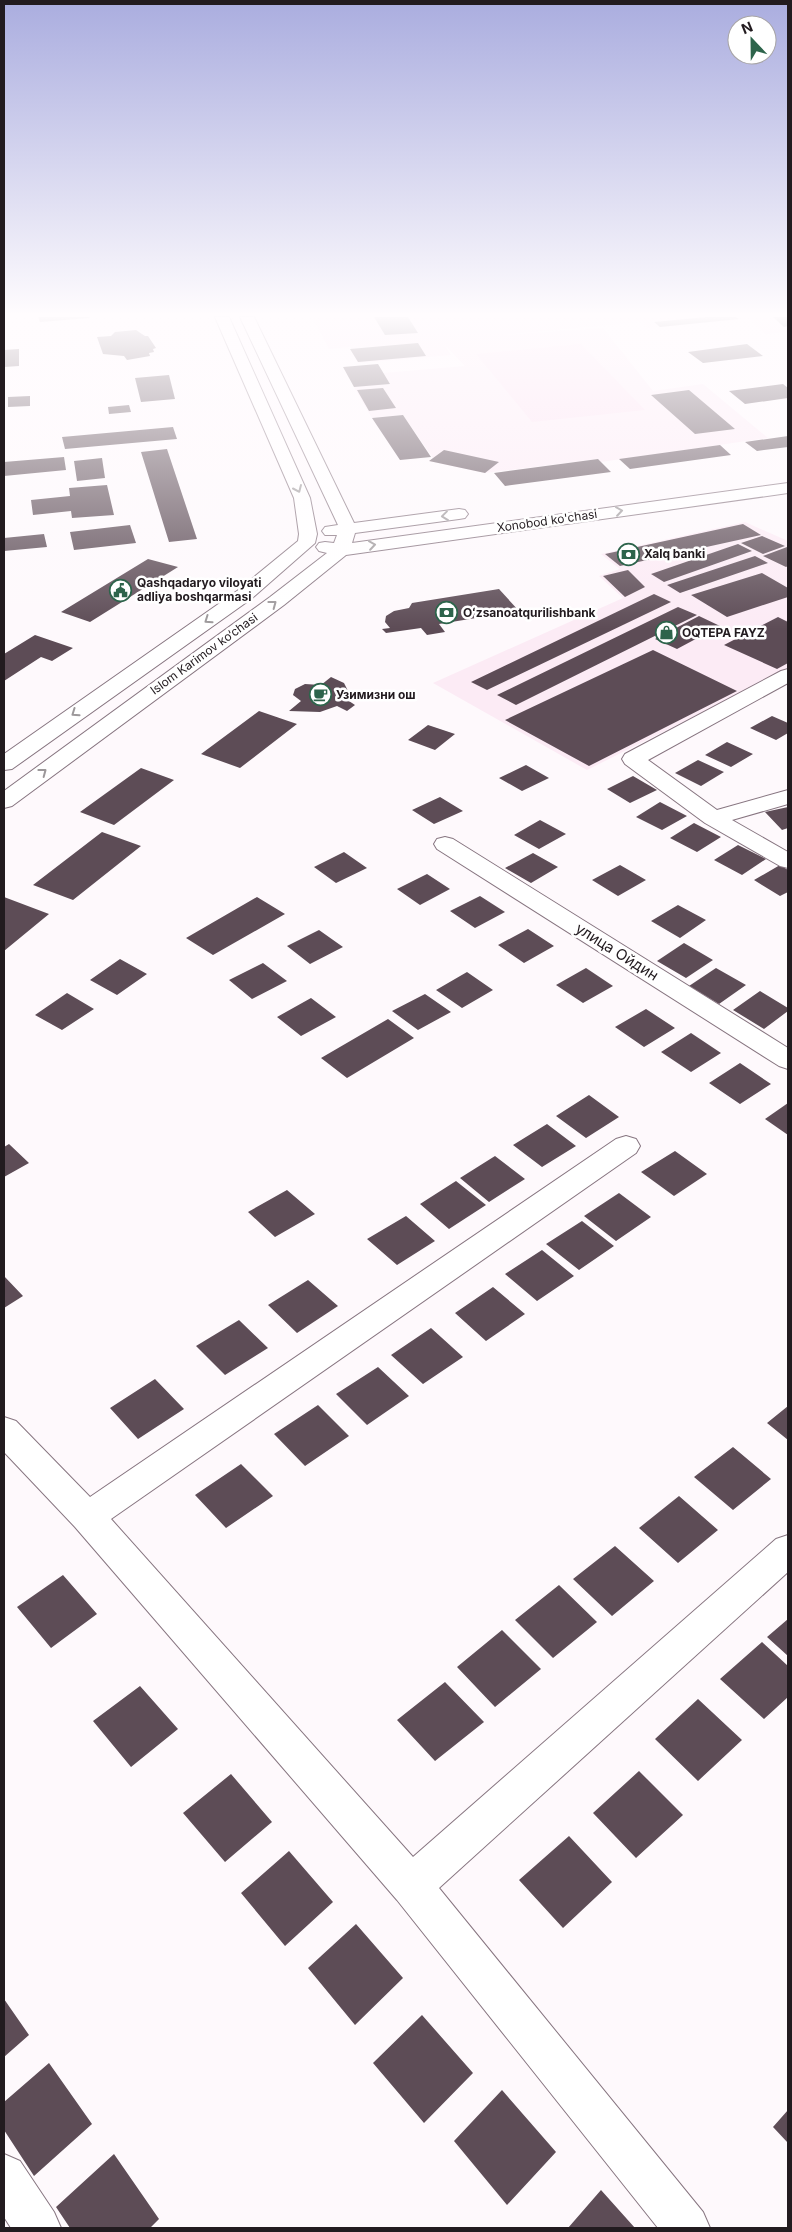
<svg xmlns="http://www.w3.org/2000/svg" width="792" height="2232" font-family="Inter,sans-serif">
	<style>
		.built { fill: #fcebf5 }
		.green { fill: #fbe0f0 }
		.building { fill: #5d4c56 }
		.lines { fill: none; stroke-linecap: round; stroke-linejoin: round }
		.minor-casing { stroke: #877580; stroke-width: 2 }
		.secondary-casing { stroke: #877580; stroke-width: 2 }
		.minor { fill: #fff; fill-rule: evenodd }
		.secondary { fill: #fff; fill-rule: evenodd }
		.oneway { stroke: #9c989a }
		.labels { text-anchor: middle; stroke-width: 5; stroke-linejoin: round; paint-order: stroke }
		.far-street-label { font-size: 12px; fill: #221b1f; stroke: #fff }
		.far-poi-label { font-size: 12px; font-weight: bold; fill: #221b1f; stroke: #fff; text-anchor: start }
		.street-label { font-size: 15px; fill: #221b1f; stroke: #fff }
	</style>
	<rect width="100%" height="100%" fill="#fef9fc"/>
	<path class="built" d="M312,317H788V332L765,334L750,319L648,328L642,322L490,336L603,328L653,391L703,384L768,438L601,462L598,459L485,473L429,461L433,458L403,415L372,418L354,387L390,384L383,373L465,366L444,344L451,355L359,363L350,347L329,349Z
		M745,522L788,541V669L587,770L433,683L623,598L599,576L620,569L601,554Z"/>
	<path class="green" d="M581,344L645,410L532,422L476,354Z"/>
	<path class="building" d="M38,317H89L90,318L40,322Z
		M374,317H408L418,333L385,335Z
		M706,317H736L739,319L660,327L654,322Z
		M773,317H787L788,326L784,327Z
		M136,330L145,336H148L156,348L153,349L154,352L149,353L150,356L127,360L124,356L103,354L97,337L111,336L115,332Z
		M418,343L426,356L358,362L350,349Z
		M747,344L763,356L703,363L688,352Z
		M19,349V366L4,367V350Z
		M378,364L390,384L354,387L343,367Z
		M169,375L175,399L141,402L135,378Z
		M783,384L788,388V398L745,404L729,391Z
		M383,388L396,408L369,411L357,390Z
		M689,390L735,429L695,434L651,395Z
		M30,396V406L8,407V397Z
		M129,405L131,412L109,414L108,407Z
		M403,415L431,457L400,460L372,418Z
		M173,427L177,439L65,449L62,437Z
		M788,436V447L757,451L745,442Z
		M720,445L731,455L630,469L619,459Z
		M167,449L197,539L169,542L141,452Z
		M444,450L499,462L485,473L429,461Z
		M64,457L66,470L4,476V462Z
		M102,458L105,478L77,481L74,461Z
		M598,459L611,472L505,486L494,473Z
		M107,485L114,515L72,518L71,511L33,515L31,500L70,496L69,488Z
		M743,524L761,535L620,566L605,554Z
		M130,525L136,543L74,550L70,532Z
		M44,534L47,547L4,551V538Z
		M762,536L785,546L763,554L741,543Z
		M738,544L752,551L664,582L651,574Z
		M787,547L788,566L786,567L763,556Z
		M755,556L768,563L680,593L667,585Z
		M148,559L178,567L90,622L61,612Z
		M628,570L645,587L625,597L603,576Z
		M762,573L788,588V597L727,617L691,595Z
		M499,589L519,611L439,624L445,632L427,635L421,628L386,633L382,629L390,628L385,622L386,616L394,611L409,608L412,603Z
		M654,594L671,602L487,690L471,682Z
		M678,607L697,615L516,705L497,695Z
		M699,616L720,626L677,649L655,639Z
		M778,617L788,622V663L777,669L724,645Z
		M35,635L73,648L52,661L41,657L4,681V654Z
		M653,650L737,691L589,766L505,720Z
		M331,677L344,683L348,691L346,699L355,705L347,711L337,706L320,712L289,711L301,701L293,695L295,689L305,684L321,685Z
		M259,711L297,724L240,768L201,754Z
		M772,716L788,723V733L776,740L750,728Z
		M428,725L455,734L435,750L408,740Z
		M727,742L753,754L731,767L705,755Z
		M698,760L724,772L701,786L675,773Z
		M526,765L549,778L522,791L499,778Z
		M141,768L174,780L114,825L80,812Z
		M633,776L657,790L630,803L607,789Z
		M440,797L463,811L434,824L412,810Z
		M660,802L687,816L662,830L636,817Z
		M788,807V828L782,830L765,812Z
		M540,820L566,834L539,849L514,835Z
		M694,823L721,837L697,852L670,838Z
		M102,832L141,846L73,900L33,885Z
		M738,845L766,859L742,875L714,860Z
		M344,852L367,868L336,883L314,867Z
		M533,853L558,867L531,883L505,868Z
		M620,865L646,880L618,896L592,880Z
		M780,865L788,870V892L780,896L754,880Z
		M427,874L450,889L420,905L397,889Z
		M480,896L505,912L475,928L450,911Z
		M4,897L49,914L4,951Z
		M257,897L285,914L213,955L186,938Z
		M678,905L706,920L680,938L651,921Z
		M528,929L554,946L524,963L498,945Z
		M319,930L343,947L310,964L287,946Z
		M684,943L713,960L686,978L657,961Z
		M120,959L147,974L117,995L90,980Z
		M263,963L287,981L252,999L229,980Z
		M586,968L613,986L583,1003L556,985Z
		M716,968L746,985L719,1004L689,986Z
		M467,972L493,990L462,1008L436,990Z
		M760,991L788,1008V1011L764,1029L733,1010Z
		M67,993L94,1009L62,1030L35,1015Z
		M425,994L451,1012L418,1030L392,1011Z
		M311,998L336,1017L301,1036L277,1017Z
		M646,1009L675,1028L644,1047L615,1027Z
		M388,1019L414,1038L347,1078L321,1058Z
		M691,1033L721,1053L691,1072L661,1052Z
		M740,1063L771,1084L740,1104L709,1083Z
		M589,1095L619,1117L586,1138L556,1116Z
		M788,1103V1135L765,1119Z
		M547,1124L576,1146L542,1167L513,1145Z
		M9,1144L29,1163L4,1177V1147Z
		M675,1151L707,1174L674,1196L641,1172Z
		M495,1156L525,1179L489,1202L460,1178Z
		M456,1181L486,1205L449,1229L420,1204Z
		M287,1190L315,1214L275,1237L248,1212Z
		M619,1193L651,1217L616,1241L584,1216Z
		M406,1216L435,1241L397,1265L367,1239Z
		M582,1221L614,1246L579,1270L546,1244Z
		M542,1250L574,1276L537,1301L505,1274Z
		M4,1276L23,1296L4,1308Z
		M308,1280L338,1306L297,1333L268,1305Z
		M493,1287L525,1314L486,1341L455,1313Z
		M239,1320L268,1348L225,1375L196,1346Z
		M431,1328L463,1357L423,1384L391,1355Z
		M378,1367L409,1396L367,1425L336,1394Z
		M155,1379L184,1409L138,1439L110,1408Z
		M318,1405L349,1436L305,1466L274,1434Z
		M788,1406V1440L767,1423Z
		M733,1447L771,1479L733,1510L694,1477Z
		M241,1464L273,1496L226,1528L195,1495Z
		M679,1496L718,1530L678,1563L639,1528Z
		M615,1546L654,1581L612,1616L573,1579Z
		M63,1575L97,1614L51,1648L17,1607Z
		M559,1585L597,1622L553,1658L515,1620Z
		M788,1619V1656L767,1637Z
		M502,1630L541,1669L495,1707L457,1667Z
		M762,1642L788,1666V1697L764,1719L720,1679Z
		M445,1682L484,1722L435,1761L397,1720Z
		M140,1686L178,1729L131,1767L93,1721Z
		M698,1699L742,1740L698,1781L655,1739Z
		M639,1771L683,1815L636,1858L593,1813Z
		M231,1774L272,1822L225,1862L183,1813Z
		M569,1836L612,1882L563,1928L519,1880Z
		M289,1851L333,1902L285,1946L241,1893Z
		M356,1924L403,1978L355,2025L308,1968Z
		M4,1999L29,2035L4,2057Z
		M422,2015L473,2073L424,2123L373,2063Z
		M49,2063L92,2124L34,2176L4,2130V2102Z
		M502,2090L556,2152L507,2205L454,2141Z
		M788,2110V2143L773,2127Z
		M114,2154L159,2219L150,2228H70L56,2207Z
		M601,2190L635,2228H568Z"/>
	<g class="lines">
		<defs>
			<path id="minor" d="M788,669V683L648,760L717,810L788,790V804L732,820L788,852V868L780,866L705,823L625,764L622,759L625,754L781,671Z
				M445,837L453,839L788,1048V1069L779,1066L437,849L434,844L437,839Z
				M626,1136L636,1139L640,1146L636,1153L111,1519L413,1857L776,1539L788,1535V1572L439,1888L703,2212L710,2228H658L397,1900L75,1527L4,1452V1417L16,1421L90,1497L616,1139Z
				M4,2154L20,2161L54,2212L61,2228H11L4,2217Z"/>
			<path id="secondary" d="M215,317H229L310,498L317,534L315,543L251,599L12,769L4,770V754L237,591L298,541L299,534L294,498Z
				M240,317H254L354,523L459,509L465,510L468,514L465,518L459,519L355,533L352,543L788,483V493L346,555L284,605L12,806L4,808V791L270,597L327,553L319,551L316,547L319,543L325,542L334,543L337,535H325L322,531L325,527L338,525Z"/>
		</defs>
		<use href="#minor" class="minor-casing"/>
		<use href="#secondary" class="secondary-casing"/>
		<use href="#minor" class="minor"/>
		<use href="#secondary" class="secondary"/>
	</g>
	<defs><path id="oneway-chevron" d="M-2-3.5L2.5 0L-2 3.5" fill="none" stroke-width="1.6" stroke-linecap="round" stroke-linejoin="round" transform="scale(1.25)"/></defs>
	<g class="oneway">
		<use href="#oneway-chevron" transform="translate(298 489) rotate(66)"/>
		<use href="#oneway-chevron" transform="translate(619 511) rotate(-8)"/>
		<use href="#oneway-chevron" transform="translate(445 516) rotate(173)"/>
		<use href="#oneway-chevron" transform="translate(372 545) rotate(-8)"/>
		<use href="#oneway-chevron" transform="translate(273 604) rotate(-37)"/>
		<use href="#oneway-chevron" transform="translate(208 620) rotate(145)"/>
		<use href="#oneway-chevron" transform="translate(75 713) rotate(145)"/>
		<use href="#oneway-chevron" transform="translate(43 772) rotate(-37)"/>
	</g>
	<linearGradient id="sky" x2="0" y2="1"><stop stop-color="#aaaddf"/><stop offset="0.5" stop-color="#fffcfe"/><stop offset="1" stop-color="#fffcfe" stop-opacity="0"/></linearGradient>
	<rect width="792" height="629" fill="url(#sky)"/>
	<defs>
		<symbol id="bank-ring" viewBox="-11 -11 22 22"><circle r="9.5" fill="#fff" stroke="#2d644b" stroke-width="1.5"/><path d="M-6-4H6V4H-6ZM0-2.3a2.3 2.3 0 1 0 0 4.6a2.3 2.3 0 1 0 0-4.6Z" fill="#2d644b"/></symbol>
		<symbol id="civic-ring" viewBox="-11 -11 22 22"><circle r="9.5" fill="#fff" stroke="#2d644b" stroke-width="1.5"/><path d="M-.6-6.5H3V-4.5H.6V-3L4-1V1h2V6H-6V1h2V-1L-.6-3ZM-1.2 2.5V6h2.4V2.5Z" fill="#2d644b"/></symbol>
		<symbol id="shop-ring" viewBox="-11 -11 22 22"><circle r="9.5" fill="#fff" stroke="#2d644b" stroke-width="1.5"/><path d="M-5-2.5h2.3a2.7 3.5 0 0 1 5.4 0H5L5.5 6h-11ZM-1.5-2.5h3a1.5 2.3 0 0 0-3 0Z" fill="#2d644b"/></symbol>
		<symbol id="cafe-ring" viewBox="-11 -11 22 22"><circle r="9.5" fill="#fff" stroke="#2d644b" stroke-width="1.5"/><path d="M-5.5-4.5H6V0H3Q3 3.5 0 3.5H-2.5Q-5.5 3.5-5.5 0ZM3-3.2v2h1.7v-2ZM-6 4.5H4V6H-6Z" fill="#2d644b"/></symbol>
	</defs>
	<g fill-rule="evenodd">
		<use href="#bank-ring" x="616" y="542" width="25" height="25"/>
		<use href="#civic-ring" x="108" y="578" width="25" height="25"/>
		<use href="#bank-ring" x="434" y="600" width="25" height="25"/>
		<use href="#shop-ring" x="654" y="620" width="25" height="25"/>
		<use href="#cafe-ring" x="308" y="682" width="25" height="25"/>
	</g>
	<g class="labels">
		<g class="far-street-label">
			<text transform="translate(547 521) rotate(-8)" y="4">Xonobod ko'chasi</text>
			<text transform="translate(204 654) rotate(-36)" y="4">Islom Karimov ko‘chasi</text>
		</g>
		<g class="far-poi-label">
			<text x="644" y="558">Xalq banki</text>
			<text x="137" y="587">Qashqadaryo viloyati<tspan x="137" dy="14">adliya boshqarmasi</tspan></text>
			<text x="463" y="617">Oʻzsanoatqurilishbank</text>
			<text x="682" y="637">OQTEPA FAYZ</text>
			<text x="336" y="699">Узимизни ош</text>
		</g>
		<g class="street-label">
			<text transform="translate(617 952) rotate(32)" y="5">улица Ойдин</text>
		</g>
	</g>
	<rect width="792" height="2232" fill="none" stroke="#221b1f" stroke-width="10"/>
	<g transform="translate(752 40) rotate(338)"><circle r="24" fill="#ffffff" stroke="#a7a4a5"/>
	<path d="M0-4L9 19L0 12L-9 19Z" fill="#2d644b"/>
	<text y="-8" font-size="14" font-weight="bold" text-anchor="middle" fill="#221b1f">N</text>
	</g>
</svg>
